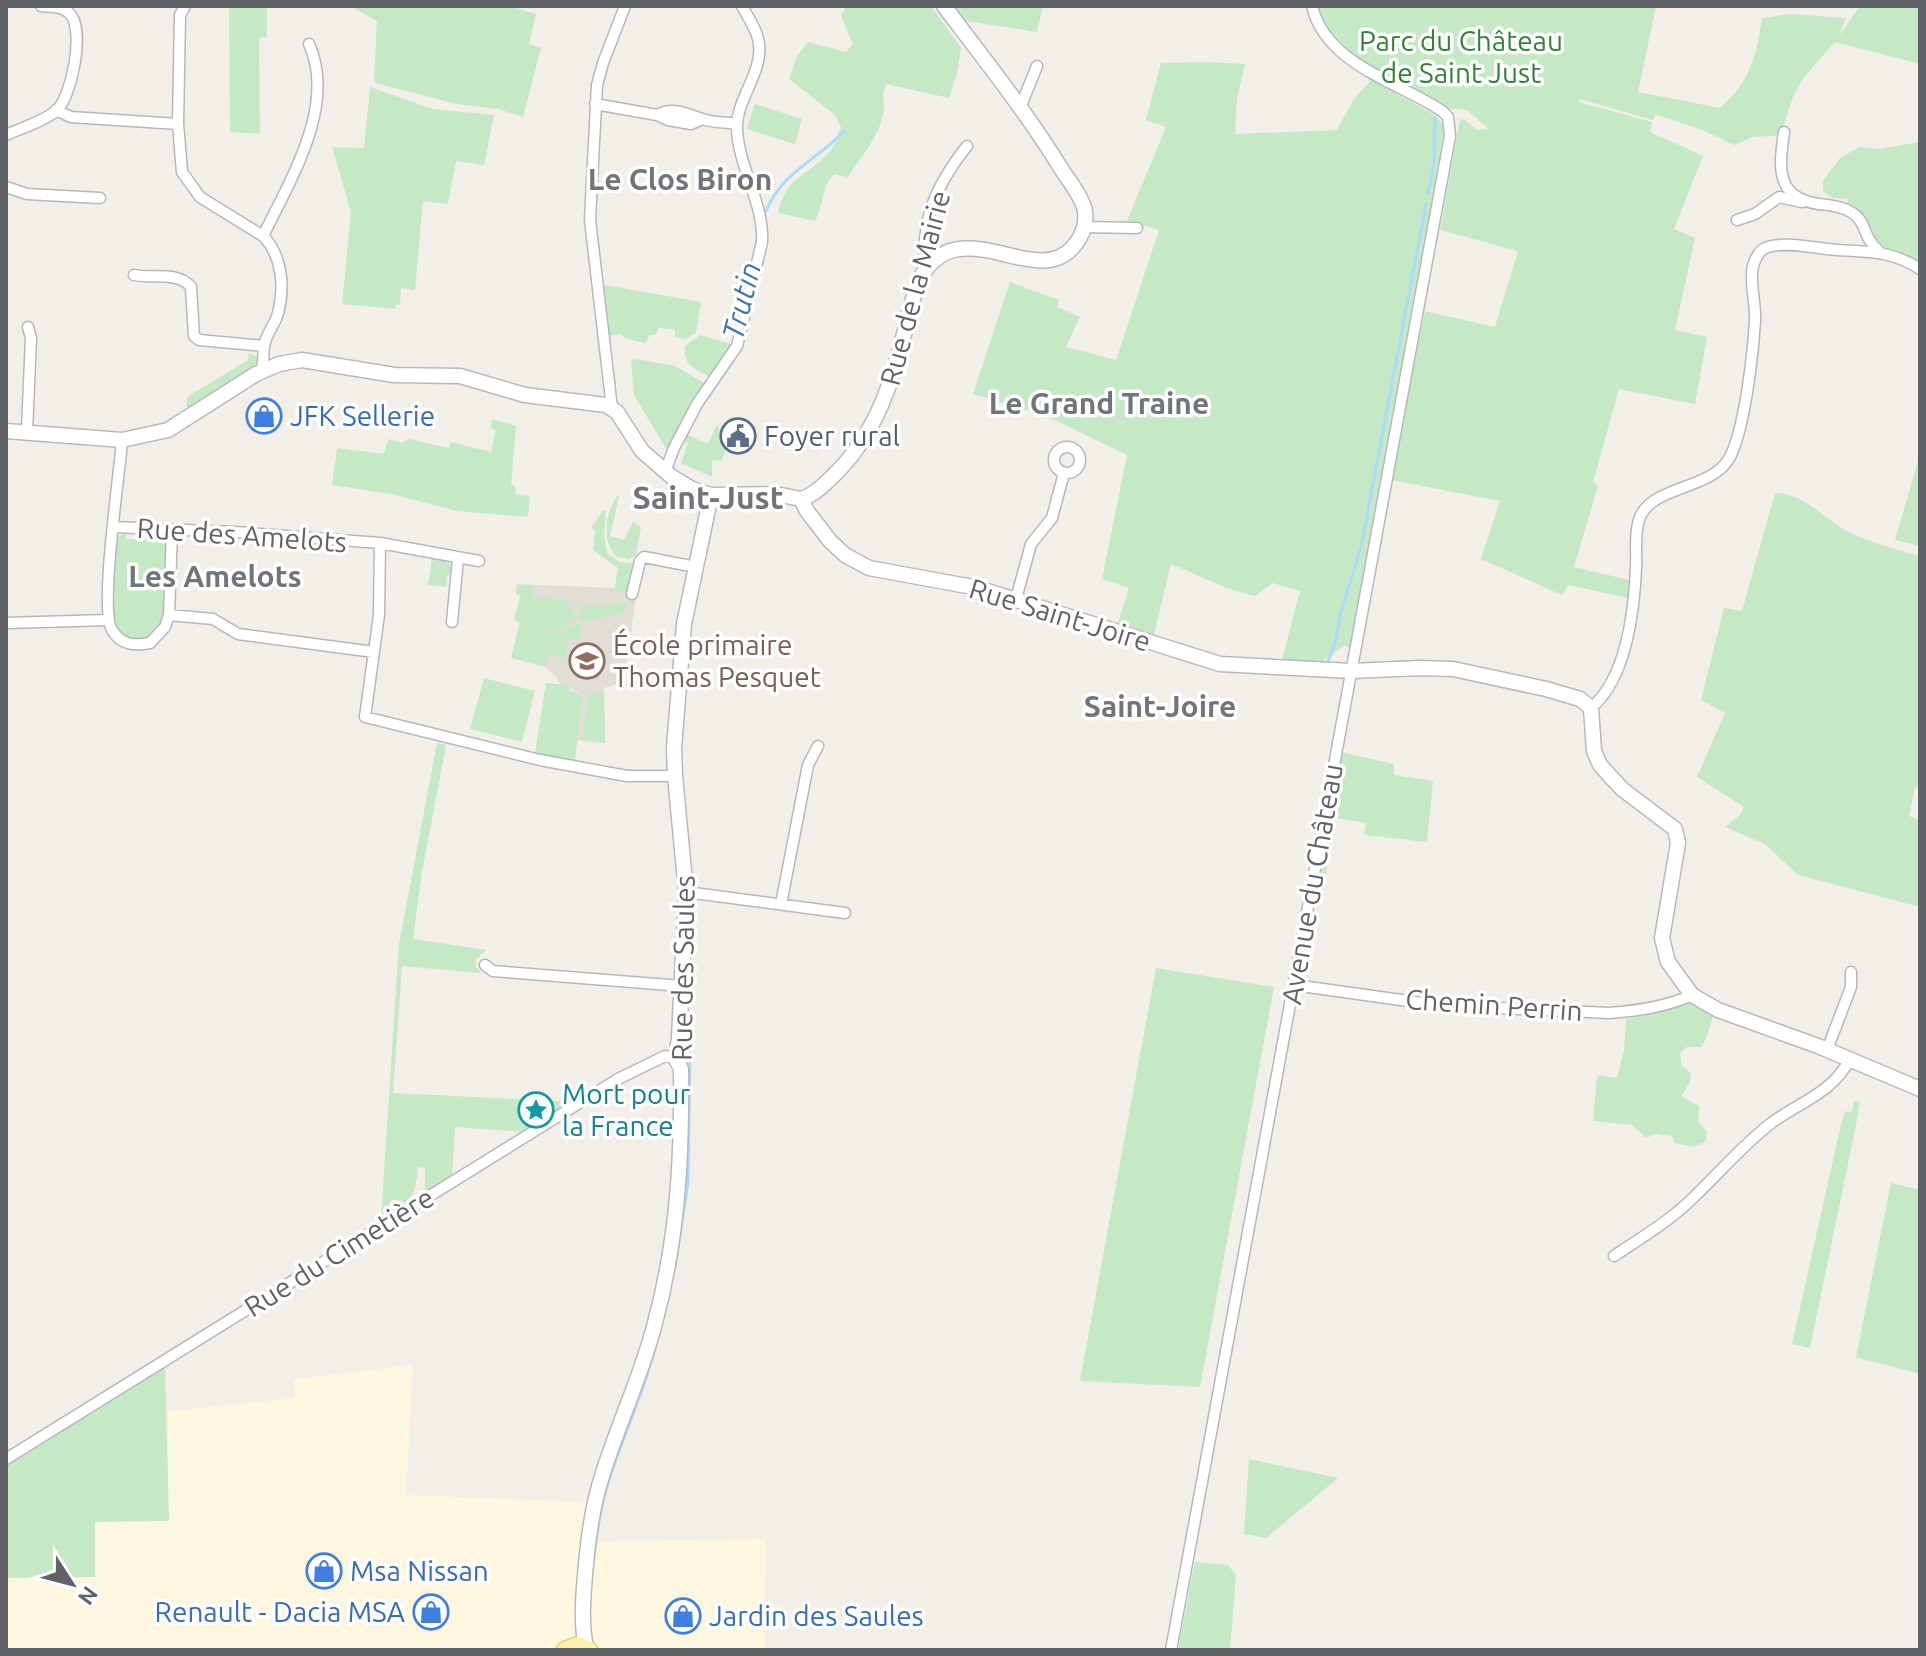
<svg xmlns="http://www.w3.org/2000/svg" width="1926" height="1656" font-family="Ubuntu,sans-serif">
	<style>
		.commercial { fill: #fef7e0 }
		.education { fill: #e1ded6 }
		.green { fill: #c5e8c5 }
		.lines { fill: none; stroke-linecap: round; stroke-linejoin: round }
		.stream { stroke: #aadaff; stroke-width: 3 }
		.street-casing { stroke: #b5b8bc; stroke-width: 13 }
		.secondary-casing { stroke: #b6babf; stroke-width: 17 }
		.primary-casing { stroke: #f2c960; stroke-width: 19 }
		.street { stroke: #fff; stroke-width: 10 }
		.secondary { stroke: #fff; stroke-width: 14 }
		.primary { stroke: #fff2af; stroke-width: 16 }
		.labels { text-anchor: middle; stroke-width: 7; stroke-linejoin: round; paint-order: stroke }
		.park-label { font-size: 28px; fill: #348238; stroke: #fff }
		.street-label { font-size: 28px; fill: #5f6368; stroke: #fff }
		.shop-label { font-size: 28px; fill: #366cbe; stroke: #fff; text-anchor: start }
		.service-label { font-size: 28px; fill: #4e5e75; stroke: #fff; text-anchor: start }
		.education-label { font-size: 28px; fill: #785e54; stroke: #fff; text-anchor: start }
		.culture-label { font-size: 28px; fill: #0d838f; stroke: #fff; text-anchor: start }
		.neighbourhood-label { font-size: 30px; font-weight: bold; fill: #70757a; stroke: #fff }
		.water-label { font-size: 30px; font-style: italic; fill: #4174aa; stroke: #fff }
		.quarter-label { font-size: 32px; font-weight: bold; fill: #70757a; stroke: #fff }
	</style>
	<rect width="100%" height="100%" fill="#f1efe8"/>
	<path class="commercial" d="M413,1365L406,1495L588,1502L584,1537L602,1541L766,1539L765,1650H6V1578L95,1577V1521L168,1520V1411L295,1398L294,1379Z"/>
	<path class="education" d="M517,584L637,589L624,682L604,688L605,743L578,740L583,696L558,682L556,676L545,667L560,606L516,594Z"/>
	<path class="green" d="M229,6H267V37L259,38L260,134L230,132Z
		M350,6H509L536,14L529,44L541,48L523,117L498,109L456,104L376,83L374,79L377,21Z
		M846,6H931L961,48L957,74L949,98L886,84C880,99 886,102 883,115C878,139 860,157 848,177L834,174C820,191 825,202 815,221L778,213C787,174 810,176 831,150C835,144 838,134 841,127L835,115L789,79L797,56L808,42L846,52L853,44L841,16Z
		M953,6H1043L1037,32L966,21Z
		M1318,6H1656L1638,92L1720,108C1751,81 1756,57 1762,18L1790,14L1846,18L1839,36L1860,6H1920V64L1835,42C1802,79 1793,85 1782,135L1753,137L1734,145L1705,131L1655,114L1653,120L1579,99V102L1652,122L1650,132L1703,156L1674,229L1695,238L1675,330L1707,337L1695,404L1619,389L1593,482L1598,486L1574,567L1629,580L1628,598L1568,585L1562,595L1481,559L1500,501L1391,480L1425,311L1495,327L1518,251L1440,230L1460,119L1465,120L1477,130L1489,129L1467,110L1444,108L1357,60L1328,28L1320,17Z
		M1205,62L1245,64L1237,99L1235,134L1337,130L1354,99L1371,80L1433,114L1445,126L1351,649L1345,645L1318,664H1281L1300,591L1273,583L1255,596L1229,589L1171,564L1153,638L1117,626L1129,588L1102,579L1127,455L1049,417L973,394L1010,282L1059,300L1057,307L1080,317L1066,347L1116,360L1159,230L1127,221L1166,127L1146,120L1161,63Z
		M370,87L433,109L494,115L484,165L456,161L448,204L423,201L415,290L401,288L400,305L396,304L395,309L342,304L351,212L332,147L364,148Z
		M755,104L802,119L795,144L747,129Z
		M1920,142V265L1885,249L1847,207L1848,199L1833,198L1823,191V181L1840,158L1860,147L1879,149Z
		M599,284L701,302L696,333L685,339L675,337V330L658,328L656,335H650L645,343L627,339L620,334L604,337L601,308L605,304Z
		M700,335L731,344L710,377C695,368 682,365 685,346Z
		M249,353L257,357L256,363L250,371L187,412V397L248,360Z
		M636,359L675,366L704,383L668,452L634,395L631,361Z
		M492,419L516,426L511,485L515,486L516,495L530,496L528,517L457,511L391,494L332,485L337,448L384,454L388,439L402,443L409,439L449,448L451,442L491,452L496,430L491,428Z
		M717,424L726,449L721,461L712,460V477L681,463L688,443L683,441L686,434L708,444Z
		M1920,454V546L1895,540Z
		M1775,493C1806,494 1821,517 1847,531C1870,543 1895,549 1920,556V788L1915,787L1909,816L1920,820V907L1798,875L1765,844L1725,827L1741,814L1744,807L1697,777L1725,713L1701,700L1724,608L1742,611Z
		M617,496H619L610,536L624,540L633,522L641,527L636,555L629,559L617,557C601,542 605,513 617,496Z
		M603,510L606,512L604,534L607,553L619,562L632,563L634,567L629,593L614,592L618,568L593,550L595,530L591,528Z
		M126,532V539L156,541L157,533L160,534L168,543L164,619L163,625L152,639L135,643L117,632L112,618L116,539Z
		M432,558L447,562L453,567V575H447L446,587L428,585Z
		M518,585H533V597L567,601L576,616L575,621L556,631L560,612L554,635L576,624L583,625L579,641L575,638L568,640L565,657L559,658L553,652L549,654L545,667L511,658L520,622L514,620L520,596L516,594Z
		M623,602H628L623,613L583,621L578,619L583,604L605,606Z
		M484,678L535,691L522,742L470,729Z
		M546,683L569,685V690L583,696L575,761L535,753Z
		M604,693L605,743L583,741L589,694Z
		M437,743L446,745L422,872L413,939L487,950L476,959L475,966L481,973L402,966L393,1093L573,1102L525,1132L455,1127L452,1177L425,1194V1168L418,1167C416,1193 410,1213 381,1218L399,944Z
		M1341,752L1394,764V775L1433,781L1427,842L1364,835L1366,823L1336,818L1322,899L1313,898Z
		M1156,968L1274,987L1200,1387L1080,1381Z
		M1690,1001L1714,1014C1709,1026 1709,1037 1701,1047H1687L1680,1053L1682,1066L1691,1073L1690,1082L1681,1096L1699,1106L1698,1121L1707,1132L1706,1141L1694,1147L1675,1143L1672,1136L1656,1134L1646,1138L1632,1125L1593,1121L1597,1075L1617,1078L1624,1051L1626,1019L1664,1011Z
		M1854,1101L1860,1102L1856,1125L1810,1348L1792,1344L1840,1129L1845,1111L1852,1113Z
		M1891,1183L1920,1190V1374L1856,1357Z
		M165,1367L169,1521L95,1522V1577L6,1578V1465Z
		M1249,1459L1338,1478L1266,1538L1244,1534Z
		M1195,1562L1228,1565L1236,1575L1230,1650H1178Z"/>
	<g class="lines">
		<path class="stream" d="M1428,193L1434,165L1435,118
			M766,211C783,171 815,162 844,131
			M1327,663C1338,644 1337,622 1344,602C1350,582 1357,563 1362,542L1426,204
			M675,1267L688,1183L690,1044
			M593,1563C597,1534 600,1505 610,1477C625,1430 647,1385 658,1336"/>
		<defs>
			<path id="street" d="M185,6L180,15L178,124L182,172L200,197L263,236
				M595,104L657,115L668,120L691,124L703,119
				M1020,108L1037,66
				M56,110L71,117L178,124
				M657,115C673,106 687,114 702,119C713,123 726,122 736,124
				M1784,132C1779,167 1775,198 1819,204C1831,205 1846,207 1855,215C1867,224 1863,238 1879,251
				M6,135C21,128 45,121 57,110C72,95 85,30 70,14C63,6 51,7 41,6
				M6,187L27,194L100,198
				M1737,220L1755,214L1779,197L1802,202
				M1084,227L1137,228
				M925,267C921,218 937,184 967,146
				M134,275C153,279 178,271 191,287L194,336L199,340L264,346
				M261,372C264,363 263,356 264,347C265,335 275,325 278,313C285,287 282,255 263,236C290,180 337,106 309,44
				M612,408L590,220L597,85L603,63L625,6
				M27,431L31,338L28,327
				M122,440C120,472 99,609 112,630C121,645 134,646 150,643L165,627L169,615L172,530
				M1054 460a13 13 0 1 1 26 0a13 13 0 1 1-26 0Z
				M665,472L674,448L697,404L737,346L762,242C764,202 738,167 737,128C736,98 766,70 758,39C756,28 747,16 742,6
				M113,527L235,532L380,543L379,615L365,717L540,760L627,776H675
				M380,543L479,561
				M632,594L640,561L644,557L696,567
				M1016,599L1031,544L1052,518L1064,473
				M169,615L213,619L238,634L374,652
				M452,622L458,559
				M6,623L108,620
				M1591,708C1626,679 1634,611 1636,568C1637,553 1634,534 1639,520C1649,485 1712,491 1730,457C1745,427 1753,354 1755,320C1756,302 1749,283 1753,266C1755,260 1757,254 1762,250C1774,240 1811,247 1827,249C1862,253 1888,248 1920,269
				M686,892L845,913
				M781,904L808,765L818,746
				M485,965L493,971L682,986
				M1294,985L1437,1005L1609,1013C1638,1011 1666,1007 1692,995
				M1827,1050L1851,987V972
				M1614,1256C1641,1238 1671,1220 1694,1197C1719,1173 1742,1146 1770,1124C1799,1102 1832,1094 1850,1059
				M6,1459L618,1079L665,1056L676,1059
				M1171,1650L1450,136L1448,117L1442,111C1399,82 1326,65 1312,6"/>
			<path id="secondary" d="M6,431L122,440L168,430L256,374L279,364L302,360L394,375L460,376L525,395L606,405L617,412L642,451L672,477L692,489L711,495L776,494L801,499
				M801,499L807,511L830,541L845,555L869,568L978,588L1220,664L1351,671L1420,668L1453,669L1546,689L1580,699L1591,708L1594,751L1600,765L1622,789L1675,829L1678,843L1662,938L1668,962L1692,995L1718,1010L1818,1046L1920,1089
				M801,499C814,495 821,487 831,478C888,424 897,357 917,284C956,203 1034,292 1073,247C1083,236 1088,221 1084,207C1080,194 1069,181 1062,170C1027,113 985,60 944,6
				M586,1647C581,1624 583,1599 585,1575C588,1540 592,1506 603,1473C619,1422 642,1374 655,1323C678,1237 682,1158 681,1069L676,1059L679,1038L686,892L675,776L674,748L684,624L711,495"/>
			<path id="primary" d="M565,1650L578,1645L589,1650"/>
		</defs>
		<use href="#street" class="street-casing"/>
		<use href="#secondary" class="secondary-casing"/>
		<use href="#primary" class="primary-casing"/>
		<use href="#street" class="street"/>
		<use href="#secondary" class="secondary"/>
		<use href="#primary" class="primary"/>
	</g>
	<defs>
		<symbol id="shop-ring" viewBox="-11 -11 22 22"><circle r="9.5" fill="#fff" stroke="#3f7fe0" stroke-width="1.5"/><path d="M-5-2.5h2.3a2.7 3.5 0 0 1 5.4 0H5L5.5 6h-11ZM-1.5-2.5h3a1.5 2.3 0 0 0-3 0Z" fill="#3f7fe0"/></symbol>
		<symbol id="civic-ring" viewBox="-11 -11 22 22"><circle r="9.5" fill="#fff" stroke="#5c6f8a" stroke-width="1.5"/><path d="M-.6-6.5H3V-4.5H.6V-3L4-1V1h2V6H-6V1h2V-1L-.6-3ZM-1.2 2.5V6h2.4V2.5Z" fill="#5c6f8a"/></symbol>
		<symbol id="school-ring" viewBox="-11 -11 22 22"><circle r="9.5" fill="#fff" stroke="#8d6e63" stroke-width="1.5"/><path d="M0-5L7-2L0 1L-7-2ZM-4 1L0 2.5L4 1V4Q0 6-4 4Z" fill="#8d6e63"/></symbol>
		<symbol id="sight-ring" viewBox="-11 -11 22 22"><circle r="9.5" fill="#fff" stroke="#0f9aa8" stroke-width="1.5"/><path d="M0-6L1.8-2.2L6-1.7L2.9 1.2L3.7 5.4L0 3.3L-3.7 5.4L-2.9 1.2L-6-1.7L-1.8-2.2Z" fill="#0f9aa8"/></symbol>
	</defs>
	<g fill-rule="evenodd">
		<use href="#shop-ring" x="244" y="396" width="40" height="40"/>
		<use href="#civic-ring" x="718" y="416" width="40" height="40"/>
		<use href="#school-ring" x="567" y="641" width="40" height="40"/>
		<use href="#sight-ring" x="516" y="1090" width="40" height="40"/>
		<use href="#shop-ring" x="304" y="1551" width="40" height="40"/>
		<use href="#shop-ring" x="411" y="1592" width="40" height="40"/>
		<use href="#shop-ring" x="663" y="1596" width="40" height="40"/>
	</g>
	<g class="labels">
		<g class="park-label">
			<text x="1461" y="51">Parc du Château<tspan x="1461" dy="32">de Saint Just</tspan></text>
		</g>
		<g class="street-label">
			<text transform="translate(915 288) rotate(-75)" y="10">Rue de la Mairie</text>
			<text transform="translate(242 535) rotate(4)" y="10">Rue des Amelots</text>
			<text transform="translate(1060 615) rotate(17)" y="10">Rue Saint-Joire</text>
			<text transform="translate(1312 884) rotate(-80)" y="10">Avenue du Château</text>
			<text transform="translate(683 968) rotate(-89)" y="10">Rue des Saules</text>
			<text transform="translate(1494 1005) rotate(4)" y="10">Chemin Perrin</text>
			<text transform="translate(339 1252) rotate(-32)" y="10">Rue du Cimetière</text>
		</g>
		<g class="shop-label">
			<text x="290" y="426">JFK Sellerie</text>
			<text x="350" y="1581">Msa Nissan</text>
			<text x="405" y="1622" text-anchor="end">Renault - Dacia MSA</text>
			<text x="709" y="1626">Jardin des Saules</text>
		</g>
		<g class="service-label">
			<text x="764" y="446">Foyer rural</text>
		</g>
		<g class="education-label">
			<text x="613" y="655">École primaire<tspan x="613" dy="32">Thomas Pesquet</tspan></text>
		</g>
		<g class="culture-label">
			<text x="562" y="1104">Mort pour<tspan x="562" dy="32">la France</tspan></text>
		</g>
		<g class="neighbourhood-label">
			<text x="680" y="190">Le Clos Biron</text>
			<text x="1099" y="414">Le Grand Traine</text>
			<text x="215" y="587">Les Amelots</text>
			<text x="1160" y="717">Saint-Joire</text>
		</g>
		<g class="water-label">
			<text transform="translate(742 301) rotate(-76)" y="10">Trutin</text>
		</g>
		<g class="quarter-label">
			<text x="708" y="509">Saint-Just</text>
		</g>
	</g>
	<rect width="1926" height="1656" fill="none" stroke="#5f6368" stroke-width="16"/>
	<g transform="translate(72 1584) rotate(126)" stroke="#ffffff" stroke-width="6" paint-order="stroke">
	<path d="M0-6L14 30L0 20L-14 30Z" fill="#5f6368"/>
	<text y="-12" font-size="22" font-weight="bold" text-anchor="middle" fill="#5f6368">N</text>
	</g>
</svg>
